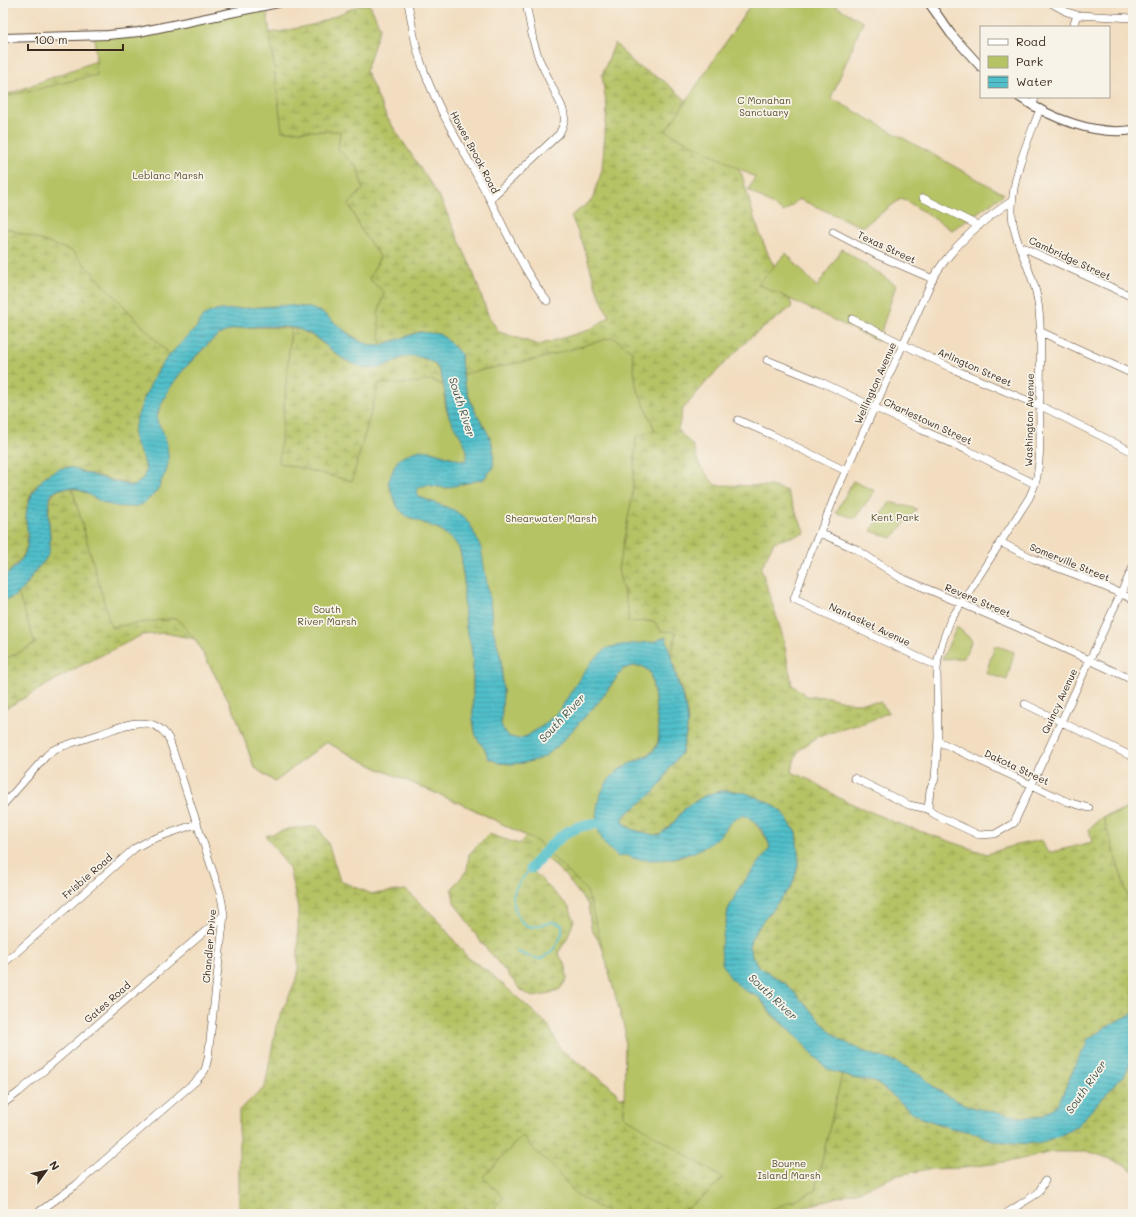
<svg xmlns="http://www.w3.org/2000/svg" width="1136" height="1217" font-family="Mali,sans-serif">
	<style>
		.wetland { fill: url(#wetland-marsh); stroke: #787642 }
		.green { fill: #b6c365; stroke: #787642 }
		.water { fill: url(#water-rules); stroke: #467474 }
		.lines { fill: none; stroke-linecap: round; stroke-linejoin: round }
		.stream { stroke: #51bfca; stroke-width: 2 }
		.river { stroke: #51bfca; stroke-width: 11 }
		.minor-casing { stroke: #564536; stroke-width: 8 }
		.tertiary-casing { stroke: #564536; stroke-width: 10 }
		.minor { stroke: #fff; stroke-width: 7 }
		.tertiary { stroke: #fff; stroke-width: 8 }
		.labels { text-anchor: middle; stroke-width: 3.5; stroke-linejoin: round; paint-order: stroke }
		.park-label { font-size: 10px; fill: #5a5030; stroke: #f7f3e8 }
		.street-label { font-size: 10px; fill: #3b2a1e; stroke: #f7f3e8 }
		.water-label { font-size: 11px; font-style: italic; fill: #425752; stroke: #f7f3e8 }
	</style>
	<defs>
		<pattern id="wetland-marsh" width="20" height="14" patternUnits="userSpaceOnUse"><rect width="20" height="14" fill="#b6c365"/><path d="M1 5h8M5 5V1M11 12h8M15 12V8" fill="none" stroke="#959f53"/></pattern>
		<pattern id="water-rules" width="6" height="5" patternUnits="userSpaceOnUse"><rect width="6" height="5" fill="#51bfca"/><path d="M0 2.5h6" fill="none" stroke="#449ba3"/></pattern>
	</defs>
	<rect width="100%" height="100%" fill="#f7f3e8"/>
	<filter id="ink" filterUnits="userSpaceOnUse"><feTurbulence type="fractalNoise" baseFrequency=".025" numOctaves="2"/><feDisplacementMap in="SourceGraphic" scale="8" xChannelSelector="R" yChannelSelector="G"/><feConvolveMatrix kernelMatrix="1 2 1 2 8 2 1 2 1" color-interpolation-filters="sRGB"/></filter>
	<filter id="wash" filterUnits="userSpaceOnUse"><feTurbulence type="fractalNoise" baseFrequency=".012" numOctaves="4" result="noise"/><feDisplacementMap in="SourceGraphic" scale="16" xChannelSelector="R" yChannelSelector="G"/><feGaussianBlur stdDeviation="0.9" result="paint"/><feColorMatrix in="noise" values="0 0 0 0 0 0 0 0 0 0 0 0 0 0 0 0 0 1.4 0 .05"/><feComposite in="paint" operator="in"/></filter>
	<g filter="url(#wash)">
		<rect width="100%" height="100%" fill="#f2ddc0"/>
		<path class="wetland" d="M365,3H369L380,27L366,71L386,116L440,198L472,269L488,315L499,332L539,345L589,330L609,317L596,287L584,247L571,216L592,200L602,170L607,109L602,75L615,43L634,64L664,81L694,107L726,149L742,175L755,221L770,259L784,278L792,307L751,337L709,379L683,409L678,430L693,446L700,466L715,485L770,486L787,491L805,533L774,542L761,568L783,637L792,685L807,696L828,697L853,703L880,702L889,712L867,722L819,736L799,750L794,761L792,772L812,781L839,798L896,823L987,854L1012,846L1041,840L1048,853L1092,842L1089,829C1093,825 1098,819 1104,816C1118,810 1125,815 1133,799V1013C1117,1022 1101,1029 1086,1041L1087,1044L1078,1059L1060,1100L1055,1106L1044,1115L1035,1117H1021L974,1108L953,1099L936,1089L923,1077L896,1062L865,1052L844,1042L832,1033L787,985L758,966L752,956L749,946L752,937L765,918L792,886L796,873L799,861L796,832L781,811L772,804L746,793L734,791H720L706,795L686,807L674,822L660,835C647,835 630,832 623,821L624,816L662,783L669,769L682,752L687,729C690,716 682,695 679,683C674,668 670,653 666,638L653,642L454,510L436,503L445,488L462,374L461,354L445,338L420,332L381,345L373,346L323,313L299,307L288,305L221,310L193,331L159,368L149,388L134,431L138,449L141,452L145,464L146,473L143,479L134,486L86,473L74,468L46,475L32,492L28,503L27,549L22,558L3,578V96L96,61L249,34L279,32L316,24Z
			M291,328L301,330L316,338L346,361L378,368L409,355L423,358L434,363L440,372L459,434L406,516L439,529L473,665V719L476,737L486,751L557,747L601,699L642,666L650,672L618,770C603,787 600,794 596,816L726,923L833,1071L852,1078L875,1082L922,1118L951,1128L972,1132L995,1141L1010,1142L1060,1136L1077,1126L1127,1071L1133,1057V1171L1122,1163L1090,1152H1052L1017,1160L964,1168L928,1169L895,1176L862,1190L780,1214H239V1110L265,1087L276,1026L298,975V908L289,868L266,836L288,829L317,826L328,843L340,881L372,894L406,890L437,919L467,957L489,972L548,1025L561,1050L609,1085L620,1097L639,1101L649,1079L603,949L591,928L588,905L567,878L544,855L531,869L569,907L574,920L567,939L558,953L566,966L567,979L560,989L545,995L532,997L521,990L481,942L454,902L452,889L467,870L469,854L489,834L519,844L526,836L471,808L377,768L326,742L275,782L254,767L236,715L215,675L195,639L165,633L142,635L80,666L3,710V601H6C12,596 21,592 26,586C29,582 30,576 34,572C39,565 45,562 48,553C56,532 34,485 72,488L141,505L168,390L179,374Z"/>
		<path class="green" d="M244,3H266L282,131H340L338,149L358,169L363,189L349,204L360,228L380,257L369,279L384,292L378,314L381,345L373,346L362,342L342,329L323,313L310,308L279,306L213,311L200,321L198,326L170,355L72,251L3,227V97L97,75L94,32L172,27Z
			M752,3H831L863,22L831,98L1004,194L952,230L902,198L862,227L799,199L784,212L748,190L755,177L666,131Z
			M842,249L896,285L878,341L758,284L786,253L817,287Z
			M253,327L291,328L279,463L352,481L379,383L403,384L432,380L444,386C445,393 444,401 446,408C447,412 449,416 451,420C456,430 472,448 466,460L463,461L431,451L388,483L398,508L406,516L439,529L454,541L459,548L462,559V568L464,580V604L466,628L471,645L473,665V719L476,737L486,751L488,758L499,763L511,764L523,763L533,761L544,757L557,747L601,699L623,669L632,666H642L650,672L655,698L656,711L659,731L658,742L655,748L650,753L618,770L608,782L599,798L596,816L626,855L636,859H663L681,857L702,848L714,841L731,822L741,815H747L752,820L767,839L770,847L766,854L739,888L728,910L726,923L744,990L759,997L772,1015L795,1035L827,1069L842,1074L815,1191L761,1214H679L707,1194L723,1178L624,1116L625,1031L587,891L538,842L471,808L377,768L326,742L275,782L254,767L236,715L215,675L195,639L176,618L111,627L72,488L90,494L110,505L127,507L141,505L150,497L158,489L162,479L166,446L163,432L158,426L156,419L159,410L168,390L179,374L213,339L223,332L236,328Z
			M613,337L632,351L636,386L655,430L636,437L632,498L618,570L628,609V622L654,621L661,631L676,632L671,658L666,638L653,642L622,645L607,648L578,681L559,711L544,725L527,736L518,739L510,737L504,732L501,724L503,693L501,659L497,643L493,630L490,601L487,588L454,510L419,497L417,492L419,487L427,485L445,488L484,479L488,473L493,469L494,452L490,437L475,412L466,389L462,374L542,358Z
			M853,481L875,491L855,518L836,513Z
			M890,502L917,509L892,538L871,531Z
			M18,593L35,644L3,660V601L12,598Z
			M957,627L972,640L964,658L942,659Z
			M995,645L1014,652L1007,680L986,673Z
			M1133,799V913L1103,817C1117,813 1126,813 1133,799Z
			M522,1136L532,1148L549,1163L577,1195L611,1214H487L504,1198L483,1177Z"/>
		<path class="water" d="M288,305L310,308L323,313L351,336L362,342L373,346L381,345L420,332L439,334L445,338L461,354C461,375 466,392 475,411C479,420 487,429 490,438C494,448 494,459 493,469L488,473L484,479L445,488L427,485L419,487L417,492L419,497L454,510L465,518L471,526L481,548L490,601L493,630L497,643L501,659L503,693L501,724L504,732L510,737L518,739L527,736L544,725L559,711L578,681L592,661L607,648L621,645L653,642L666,637C670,653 674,668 678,683C682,695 690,716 687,729L682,752L669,769L662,783L653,793L624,816L623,821L626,826L634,830L653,835H660L674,822L686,807L706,795L720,791H734L746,793L772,804L781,811L796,832L799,861L796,873L792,886L765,918L752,937L749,946L752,956L758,966L787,985L832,1033L844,1042L865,1052L896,1062L908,1068L923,1077L936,1089L953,1099L974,1108L1021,1117H1035L1044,1115L1055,1106L1060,1100L1078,1059L1087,1045L1086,1041C1101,1029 1117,1022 1133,1013V1057L1127,1071L1077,1126L1060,1136L1042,1142L1027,1144L995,1141L972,1132L951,1128L922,1118L911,1112L892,1095L875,1082L852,1078L827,1069L795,1035L772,1014L759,997L744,990L731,979L722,963L721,945L726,923L728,910L739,888L766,854L770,847C769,844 768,841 767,838C763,831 749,812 740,816C729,820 723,834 714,841C694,856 661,863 637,859C633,859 629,856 626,855L618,857C614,853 609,849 605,844C589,821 597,786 619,770C629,762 650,758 656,748C662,737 657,723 656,712C655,708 656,703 655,699C654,690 652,681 650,672L642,666H632L623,669L601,699L557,747L544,757L532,761L523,763L511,764L499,763L488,758L486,751L476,737L473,719V665L471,645L466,628L464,604V580L462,568V559L459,548L454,541L439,529L406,516L398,508L388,483L395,465L399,459L410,453L420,450L431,451L463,461L466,460C472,448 455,430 450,419C443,402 447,378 435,364C432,362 428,360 425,359C404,350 396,364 378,368C371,370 362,367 356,365C335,358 322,337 301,330C285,324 240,325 225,332C217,335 210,342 204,348C187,365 172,381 162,403C160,407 158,412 157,417C156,424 162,428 164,434C167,444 170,458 167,468C167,472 164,475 162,479C161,482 160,486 158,489C155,494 149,499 144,503C136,509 120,507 110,505C94,501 79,483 61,489C57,490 53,492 51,495C44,507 53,537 49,552C46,562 38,566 33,574C31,577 29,581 27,584C23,591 11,600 3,601V578C12,570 23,561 26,550C30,539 26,527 26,516C28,492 47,464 74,468C78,469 82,472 86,473C99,477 113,481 127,485L134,486C162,468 130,451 134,429C138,411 149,385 159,369C166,357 185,339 196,328C199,325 199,321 202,318C206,312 215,311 221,310Z"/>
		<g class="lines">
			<path class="stream" d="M517,952L531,957L541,959L551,952L557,944L562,934V925L553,922L531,927C528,926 524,924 522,922C516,916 511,900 514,892C517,883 526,875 531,868"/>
			<path class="river" d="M531,868C555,841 569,820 609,824"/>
		</g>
	</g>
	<g filter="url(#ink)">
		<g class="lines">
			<defs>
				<path id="minor" d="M408,3C412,22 414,44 421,62C437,111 467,155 490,200C508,234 523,271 547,301
					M1051,3L1067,12L1077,15L1133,18
					M1074,24L1077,15
					M1033,106L1035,97
					M923,198L979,226
					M490,199L559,134C564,124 567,119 562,107L539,59L533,40L526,3
					M833,232L877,255L933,279
					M1020,246L1133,297
					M852,319L953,369L1045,408L1133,452
					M1039,331L1133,374
					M767,360L819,381L922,430L967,450L1035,484
					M738,420L772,435L846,471
					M820,533L856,549L899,577L1017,627L1133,680
					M1000,542L1034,559L1082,577L1133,599
					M937,666L794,599L811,551L825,521L837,490L934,276C954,245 981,221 1012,201
					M1025,704L1133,757
					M938,741L1068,802L1089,808
					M854,778L909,805L928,809L934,814L979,835L995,834L1014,823L1133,567
					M3,805L47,755L53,750C68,744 84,739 100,734C112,730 128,722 141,723C153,723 163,728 169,739L220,893L222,902L224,915L208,1058L205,1070L197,1080L76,1185L36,1214
					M928,809L930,790L935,779L938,738L937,670L938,659L942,643L950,621L1029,498C1032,491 1036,484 1037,476C1042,452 1039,421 1040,397C1040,365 1043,322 1036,292C1029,264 1011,237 1012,208C1013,173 1028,141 1040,109
					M3,964L135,848L150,840L196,824
					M3,1104L19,1092L224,915
					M1005,1214L1038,1193L1045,1181"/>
				<path id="tertiary" d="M929,3L951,34L981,67
					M3,38L108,35L139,32L278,3
					M1019,97C1051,118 1094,136 1133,130"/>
			</defs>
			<use href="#minor" class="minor-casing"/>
			<use href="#tertiary" class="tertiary-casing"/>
			<use href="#minor" class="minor"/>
			<use href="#tertiary" class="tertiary"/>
		</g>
	</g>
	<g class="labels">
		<g class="park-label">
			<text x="764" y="104">C Monahan<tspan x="764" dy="12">Sanctuary</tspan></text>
			<text x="168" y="179">Leblanc Marsh</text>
			<text x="895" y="521">Kent Park</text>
			<text x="551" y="522">Shearwater Marsh</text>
			<text x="327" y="613">South<tspan x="327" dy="12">River Marsh</tspan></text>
			<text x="789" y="1167">Bourne<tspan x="789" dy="12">Island Marsh</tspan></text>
		</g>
		<g class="street-label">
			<text transform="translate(475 152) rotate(62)" y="4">Howes Brook Road</text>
			<text transform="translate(887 247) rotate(25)" y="4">Texas Street</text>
			<text transform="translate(1070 258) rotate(25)" y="4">Cambridge Street</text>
			<text transform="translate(975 367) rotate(24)" y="4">Arlington Street</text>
			<text transform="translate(875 383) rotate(-66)" y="4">Wellington Avenue</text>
			<text transform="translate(1029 420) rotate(-89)" y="4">Washington Avenue</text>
			<text transform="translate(928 421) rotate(25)" y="4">Charlestown Street</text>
			<text transform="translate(1070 562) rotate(22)" y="4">Somerville Street</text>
			<text transform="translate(978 600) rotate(23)" y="4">Revere Street</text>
			<text transform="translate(870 624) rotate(25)" y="4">Nantasket Avenue</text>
			<text transform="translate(1059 701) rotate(-65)" y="4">Quincy Avenue</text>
			<text transform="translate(1017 767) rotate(25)" y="4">Dakota Street</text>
			<text transform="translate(87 876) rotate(-41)" y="4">Frisbie Road</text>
			<text transform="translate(209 946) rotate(-85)" y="4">Chandler Drive</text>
			<text transform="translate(107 1002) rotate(-41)" y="4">Gates Road</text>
		</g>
		<g class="water-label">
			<text transform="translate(462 407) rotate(72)" y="4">South River</text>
			<text transform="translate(562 718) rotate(-47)" y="4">South River</text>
			<text transform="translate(773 997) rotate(43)" y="4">South River</text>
			<text transform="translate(1086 1087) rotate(-55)" y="4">South River</text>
		</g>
	</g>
	<rect width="1136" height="1217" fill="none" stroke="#f7f3e8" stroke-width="16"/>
	<rect x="980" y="26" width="130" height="72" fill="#f7f3e8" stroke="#aca397"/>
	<rect x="988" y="39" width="20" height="6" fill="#ffffff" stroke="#aca397"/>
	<text x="1016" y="46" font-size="12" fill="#3b2a1e">Road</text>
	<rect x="988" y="56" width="20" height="12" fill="#b6c365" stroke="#aca397"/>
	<text x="1016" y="66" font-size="12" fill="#3b2a1e">Park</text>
	<rect x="988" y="76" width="20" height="12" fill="url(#water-rules)" stroke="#aca397"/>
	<text x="1016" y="86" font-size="12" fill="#3b2a1e">Water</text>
	<g transform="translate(46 1171) rotate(57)" stroke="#f7f3e8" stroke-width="3" paint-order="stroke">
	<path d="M0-3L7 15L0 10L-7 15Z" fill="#3b2a1e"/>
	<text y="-6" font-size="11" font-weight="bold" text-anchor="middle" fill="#3b2a1e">N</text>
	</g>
	<path d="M28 44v6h95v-6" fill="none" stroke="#3b2a1e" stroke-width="2"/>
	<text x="34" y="44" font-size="12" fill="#3b2a1e" stroke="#f7f3e8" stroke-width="3" paint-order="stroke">100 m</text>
</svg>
